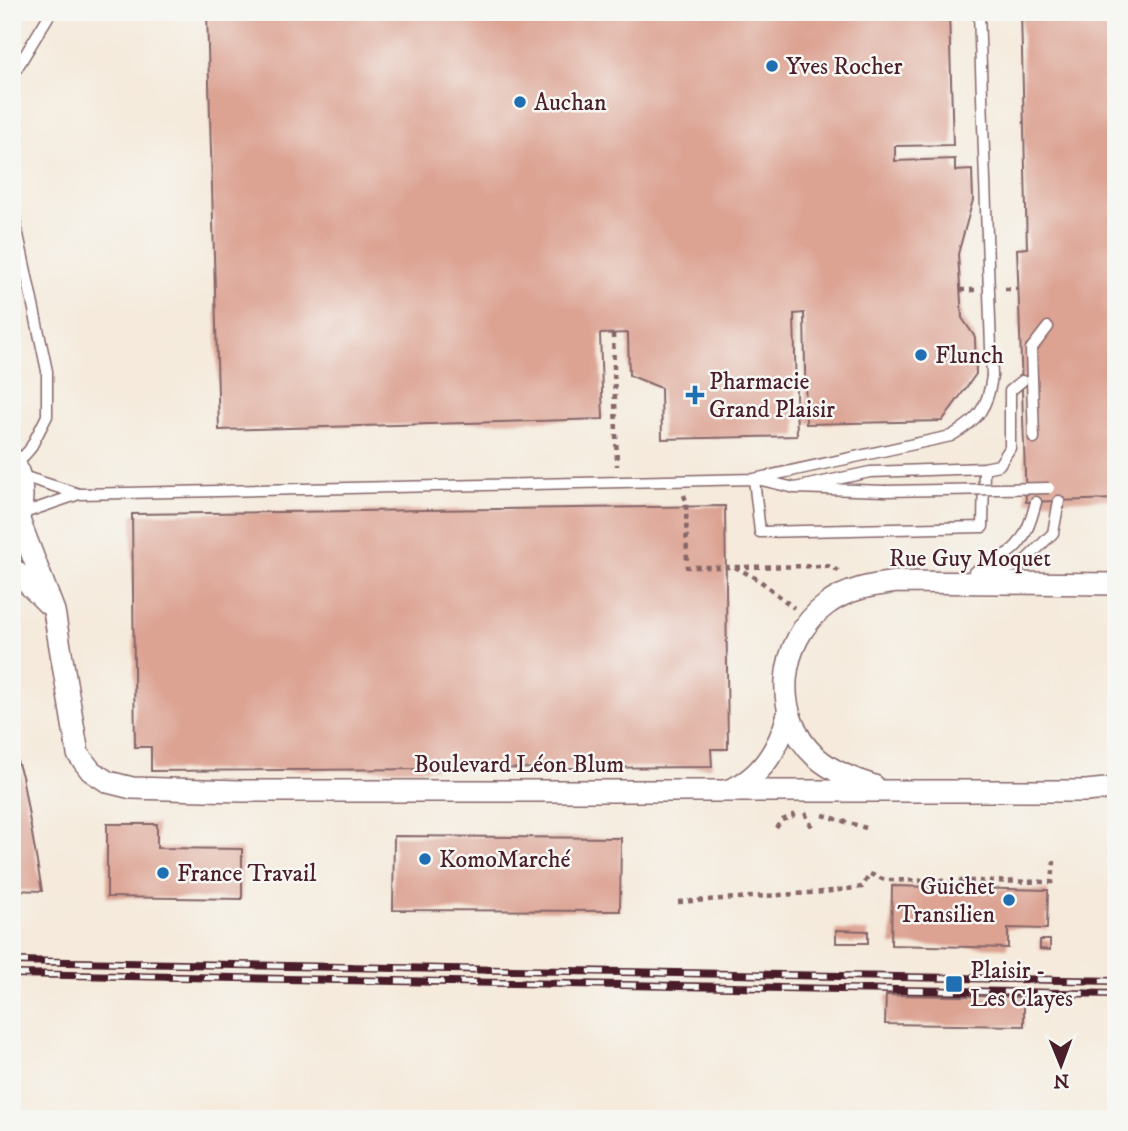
<svg xmlns="http://www.w3.org/2000/svg" width="1128" height="1131" font-family="'IM FELL DW Pica',serif">
	<style>
		.building { fill: #dca292 }
		.lines { fill: none; stroke-linecap: round; stroke-linejoin: round }
		.service-casing { stroke: #866669; stroke-width: 13 }
		.minor-casing { stroke: #866669; stroke-width: 24 }
		.path { stroke: #866669; stroke-width: 4.5; stroke-dasharray: 5 5; stroke-linecap: butt }
		.service { stroke: #fff; stroke-width: 10 }
		.minor { stroke: #fff; stroke-width: 21 }
		.rail-casing { stroke: #4a1f2b; stroke-width: 8 }
		.rail { stroke: #f6f6f2; stroke-width: 5; stroke-dasharray: 16; stroke-linecap: butt }
		.service-bridge-casing { stroke: #866669; stroke-width: 13; stroke-linecap: butt }
		.service-bridge { stroke: #fff; stroke-width: 10 }
		.poi-dot { fill: #1f6fb2; stroke: #f6f6f2; stroke-width: 2.5 }
		.labels { text-anchor: middle; stroke-width: 5; stroke-linejoin: round; paint-order: stroke }
		.poi-label { font-size: 24px; fill: #4a1f2b; stroke: #f6f6f2; text-anchor: start }
		.street-label { font-size: 24px; fill: #4a1f2b; stroke: #f6f6f2 }
	</style>
	<rect width="100%" height="100%" fill="#f6f6f2"/>
	<filter id="ink" filterUnits="userSpaceOnUse"><feTurbulence type="fractalNoise" baseFrequency=".0143" numOctaves="2"/><feDisplacementMap in="SourceGraphic" scale="14" xChannelSelector="R" yChannelSelector="G"/><feConvolveMatrix kernelMatrix="1 2 1 2 8 2 1 2 1" color-interpolation-filters="sRGB"/></filter>
	<filter id="wash" filterUnits="userSpaceOnUse"><feTurbulence type="fractalNoise" baseFrequency=".00686" numOctaves="4" result="noise"/><feDisplacementMap in="SourceGraphic" scale="28" xChannelSelector="R" yChannelSelector="G"/><feGaussianBlur stdDeviation="1.57" result="paint"/><feColorMatrix in="noise" values="0 0 0 0 0 0 0 0 0 0 0 0 0 0 0 0 0 1.4 0 .05"/><feComposite in="paint" operator="in"/></filter>
	<g filter="url(#wash)">
		<rect width="100%" height="100%" fill="#f5eadb"/>
		<g id="blocks">
			<path class="building" d="M207,12H949L953,145L895,146V161L955,159V171L972,170L973,200L958,254L962,318L975,337L976,374L942,421L806,424L804,313L794,314L797,436L662,439L661,388L629,375L628,333L600,334L603,419L219,430Z
				M1021,12H1116V499L1026,502L1017,249L1027,248Z
				M725,506L728,749H711L712,767L151,771V747H135L132,514Z
				M13,749L22,776L42,891L12,890Z
				M107,824H157V848L242,849V899L107,897Z
				M394,836L621,838L620,911L393,910Z
				M892,886L1048,890L1047,929L1008,928V948L891,945Z
				M836,930L868,931V943H836Z
				M1040,940H1050V950L1040,949Z
				M886,995L1024,997V1026L885,1024Z"/>
		</g>
	</g>
	<g filter="url(#ink)">
		<use href="#blocks" fill-opacity="0" stroke="#866669" stroke-width="2"/>
		<g class="lines">
			<defs>
				<path id="service" d="M12,83L14,73L51,12
					M12,206L47,371V416L30,449L16,465
					M1034,438L1031,349L1048,327
					M19,475L79,494L21,514
					M754,479L760,532L983,527L984,468
					M757,479L795,488L885,491
					M795,488L870,472L984,468L999,465L1010,448V391L1022,381
					M79,494L754,479L951,436C978,420 988,408 992,376
					M974,572C1015,551 1024,548 1036,502
					M981,575L1021,565L1053,533L1059,501"/>
				<path id="minor" d="M12,458C25,481 25,508 14,531
					M19,520L54,611L78,754L91,771L108,782L132,788L241,791H1086L1116,788
					M12,568L48,604
					M874,786C853,779 833,772 816,757C771,716 778,641 826,605C847,589 872,585 897,582L1116,584
					M726,791C761,780 780,746 788,714"/>
			</defs>
			<use href="#service" class="service-casing"/>
			<use href="#minor" class="minor-casing"/>
			<path class="path" d="M1005,289H1018
				M960,290H976
				M613,334L617,466
				M684,495L686,501L687,567H735L759,580L794,608
				M735,567L828,566L841,572
				M805,813L812,827
				M823,815L866,828
				M776,828L782,820L793,816L794,812
				M947,888V880
				M980,888V880
				M678,902L824,892L862,887L870,874L885,880L1052,882L1054,861"/>
			<use href="#service" class="service"/>
			<use href="#minor" class="minor"/>
			<defs>
				<path id="rail" d="M12,961L1116,981
					M12,974L1116,994"/>
			</defs>
			<use href="#rail" class="rail-casing"/>
			<use href="#rail" class="rail"/>
			<defs>
				<path id="service-bridge" d="M979,12L992,376
					M885,491L1049,488"/>
			</defs>
			<use href="#service-bridge" class="service-bridge-casing"/>
			<use href="#service-bridge" class="service-bridge"/>
		</g>
	</g>
	<g class="poi-dot">
		<circle cx="772" cy="66" r="7"/>
		<circle cx="520" cy="102" r="7"/>
		<circle cx="921" cy="355" r="7"/>
		<path d="M691.5 384.5h7v7h7v7h-7v7h-7v-7h-7v-7h7z"/>
		<circle cx="425" cy="859" r="7"/>
		<circle cx="163" cy="873" r="7"/>
		<circle cx="1009" cy="900" r="7"/>
		<rect x="945" y="975" width="18" height="18" rx="3.5"/>
	</g>
	<g class="labels">
		<g class="poi-label">
			<text x="786" y="74">Yves Rocher</text>
			<text x="534" y="110">Auchan</text>
			<text x="935" y="363">Flunch</text>
			<text x="709" y="389">Pharmacie<tspan x="709" dy="28">Grand Plaisir</tspan></text>
			<text x="439" y="867">KomoMarché</text>
			<text x="177" y="881">France Travail</text>
			<text x="995" y="894" text-anchor="end">Guichet<tspan x="995" dy="28">Transilien</tspan></text>
			<text x="970" y="978">Plaisir -<tspan x="970" dy="28">Les Clayes</tspan></text>
		</g>
		<g class="street-label">
			<text x="970" y="566">Rue Guy Moquet</text>
			<text x="519" y="772">Boulevard Léon Blum</text>
		</g>
	</g>
	<rect width="1128" height="1131" fill="none" stroke="#f6f6f2" stroke-width="42"/>
	<g transform="translate(1061 1065) rotate(179)" stroke="#f6f6f2" stroke-width="5" paint-order="stroke">
	<path d="M0-5L12 26L0 18L-12 26Z" fill="#4a1f2b"/>
	<text y="-10" font-size="19" font-weight="bold" text-anchor="middle" fill="#4a1f2b">N</text>
	</g>
</svg>
